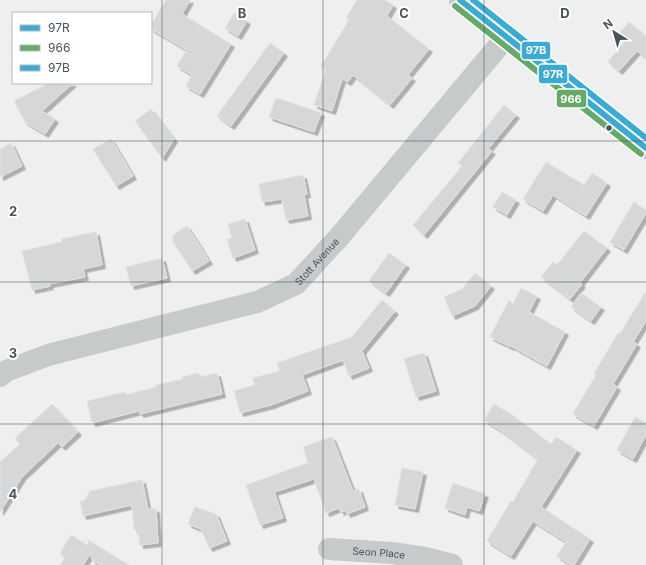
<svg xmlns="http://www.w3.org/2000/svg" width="646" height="565" font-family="Inter,sans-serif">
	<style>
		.building { fill: #d5d7d8; stroke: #e0e1e2; filter: url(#shadow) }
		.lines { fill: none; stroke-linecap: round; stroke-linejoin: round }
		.street { stroke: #c6cacb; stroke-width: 22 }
		.secondary { stroke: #c7cbce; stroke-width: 22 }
		.bus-1-casing { stroke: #fff; stroke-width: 9 }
		.bus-2-casing { stroke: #fff; stroke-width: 9 }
		.bus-3-casing { stroke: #fff; stroke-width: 9 }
		.bus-1 { stroke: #3baad5; stroke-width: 6 }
		.bus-2 { stroke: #65aa67; stroke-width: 6 }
		.bus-3 { stroke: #3baad5; stroke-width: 6 }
		.grid { fill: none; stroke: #46545b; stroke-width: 1; stroke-opacity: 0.55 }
		.bus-dot { fill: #46545b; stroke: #fff; stroke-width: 1.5 }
		.labels { text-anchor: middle; stroke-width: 4; stroke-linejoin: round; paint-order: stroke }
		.street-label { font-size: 10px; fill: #46545b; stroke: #fff }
		.grid-label { font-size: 13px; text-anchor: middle; font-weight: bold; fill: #46545b; stroke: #fff; stroke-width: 4; stroke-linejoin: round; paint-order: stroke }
		.line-badge { stroke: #fff; stroke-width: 1.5 }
		.badge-label { font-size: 11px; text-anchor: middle; font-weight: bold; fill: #fff }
	</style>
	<defs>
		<filter id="shadow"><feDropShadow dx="3.5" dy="3.5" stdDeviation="0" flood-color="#0004"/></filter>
	</defs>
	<rect width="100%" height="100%" fill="#efefef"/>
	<path class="building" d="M166,0H190L182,14L231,44L200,94L186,86L192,75L177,66L187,50L151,29V25Z
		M357,0H385L393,5L387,16L429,49L408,75L412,78L390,105L353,75L348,82L342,79L332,111L314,105L326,69L321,66L349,20L346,18Z
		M234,13L247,21L238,36L225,28Z
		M629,22L646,36V59L637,51L619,71L608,62L625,41L618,35Z
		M270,43L284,53L231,126L217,116Z
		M49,83H73L42,111L55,119L45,134L25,122L14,101Z
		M276,98L321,113L314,132L269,117Z
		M504,105L516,115L488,149L492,151L424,235L413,225L462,166L458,163Z
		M151,109L174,139L162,158L135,121Z
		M111,139L133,176L116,186L93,149Z
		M11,143L22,166L0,177V149Z
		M546,162L584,185L592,173L607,183L586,216L553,195L543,211L523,199Z
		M303,175L307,194L304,195L308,216L286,220L282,199L262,202L259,184Z
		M502,192L516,200L507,215L493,207Z
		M634,202L646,210V213L624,250L610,242Z
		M245,219L255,250L233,258L227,239L232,238L228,224Z
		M187,226L209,261L192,271L173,242V235Z
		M584,231L607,248L580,283L582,284L570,299L541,277L553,262L557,265Z
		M96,232L102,265L83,269L85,277L49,284L50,286L32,290L22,251L62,242L61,239Z
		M389,253L406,265L386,293L369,281Z
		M162,258L167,278L131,286L126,267Z
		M475,273L491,286L475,306L452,316L444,297L462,289Z
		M521,288L537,296L529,312L565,332L547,366L511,346V347L490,337L509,300L513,304Z
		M646,291V321L633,342L637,344L613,384L617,387L594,426L573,414L596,375L594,374L618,333L620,334Z
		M581,293L601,307L591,321L571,307Z
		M382,300L395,311L362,351L369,368L349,376L343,360L302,375L308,391L271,405L240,413L234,391L255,385L253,378L280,371L277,363L352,337Z
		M424,353L436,391L416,397L404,359Z
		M199,373L200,377L217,373L222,394L140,414L139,411L92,423L87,401L125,392L126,395L156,387V385L183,379L182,377Z
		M52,404L78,432L62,447L58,443L22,477L0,512V462L20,444L15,438Z
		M494,404L511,414L551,444L556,437L577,450L541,507L590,539L574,565H571L557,556L566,542L533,521L511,556L487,541L511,501L513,502L538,459L500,430L484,420Z
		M635,417L646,423V435L633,459L617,450Z
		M332,437L353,491L359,489L365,507L347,514L345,510L341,512L339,508L326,513L314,479L274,492L283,518L260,525L246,485L308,463L303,447Z
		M402,468L423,472L415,509L395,505Z
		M142,480L148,509H156L158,543L140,545L138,530H134L132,505L83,516L80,501L85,500L90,491Z
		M453,483L485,494L479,511L467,507L465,515L445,508Z
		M195,507L216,514L227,541L209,548L201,529L188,524Z
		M71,535L89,546L88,540L129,565H101L92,560L91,553L83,565H60L66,557L60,553Z"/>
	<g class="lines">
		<g class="street">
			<path id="s1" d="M0,376L6,371L48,355L257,302L296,284L340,236L506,37"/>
			<path id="s2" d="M329,549L392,553L425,558L452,565"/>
		</g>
		<path class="secondary" d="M460,0L646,148"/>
		<defs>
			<path id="bus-1" d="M460,0L646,148"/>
			<path id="bus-2" d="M455,6L641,154"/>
			<path id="bus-3" d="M473,0L646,138"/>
		</defs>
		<use href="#bus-1" class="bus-1-casing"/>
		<use href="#bus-2" class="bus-2-casing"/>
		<use href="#bus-3" class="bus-3-casing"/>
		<use href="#bus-1" class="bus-1"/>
		<use href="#bus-2" class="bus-2"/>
		<use href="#bus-3" class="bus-3"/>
	</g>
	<path class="grid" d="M162,0V565M323,0V565M484,0V565M0,141H646M0,282H646M0,424H646"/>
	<circle class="bus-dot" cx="609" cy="128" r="3.5"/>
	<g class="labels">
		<g class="street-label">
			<text dy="4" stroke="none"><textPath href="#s1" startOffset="342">Stott Avenue</textPath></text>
			<text dy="4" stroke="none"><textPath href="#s2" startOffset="50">Seon Place</textPath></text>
		</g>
	</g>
	<g class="grid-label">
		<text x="242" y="18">B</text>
		<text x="404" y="18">C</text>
		<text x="565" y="18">D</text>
		<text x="13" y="216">2</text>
		<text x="13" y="358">3</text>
		<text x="13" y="499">4</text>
	</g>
	<g class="line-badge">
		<rect x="521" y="41" width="30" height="19" rx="4" fill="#3baad5"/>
		<rect x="538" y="64" width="30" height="20" rx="4" fill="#3baad5"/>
		<rect x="556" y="89" width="31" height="19" rx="4" fill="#65aa67"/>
	</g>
	<g class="badge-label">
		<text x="536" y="54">97B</text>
		<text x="553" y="78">97R</text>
		<text x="571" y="103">966</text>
	</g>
	<rect x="12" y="12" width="140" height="72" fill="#ffffff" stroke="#b5bbbd"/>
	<rect x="20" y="25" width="20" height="6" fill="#3baad5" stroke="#b5bbbd"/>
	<text x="48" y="32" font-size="12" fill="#46545b">97R</text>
	<rect x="20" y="45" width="20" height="6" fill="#65aa67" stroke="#b5bbbd"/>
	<text x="48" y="52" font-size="12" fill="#46545b">966</text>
	<rect x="20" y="65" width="20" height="6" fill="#3baad5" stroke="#b5bbbd"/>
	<text x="48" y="72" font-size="12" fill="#46545b">97B</text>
	<g transform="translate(614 32) rotate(323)" stroke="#ffffff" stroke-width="3" paint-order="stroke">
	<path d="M0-3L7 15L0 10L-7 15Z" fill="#46545b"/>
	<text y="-6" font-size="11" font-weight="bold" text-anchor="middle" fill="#46545b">N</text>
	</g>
</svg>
